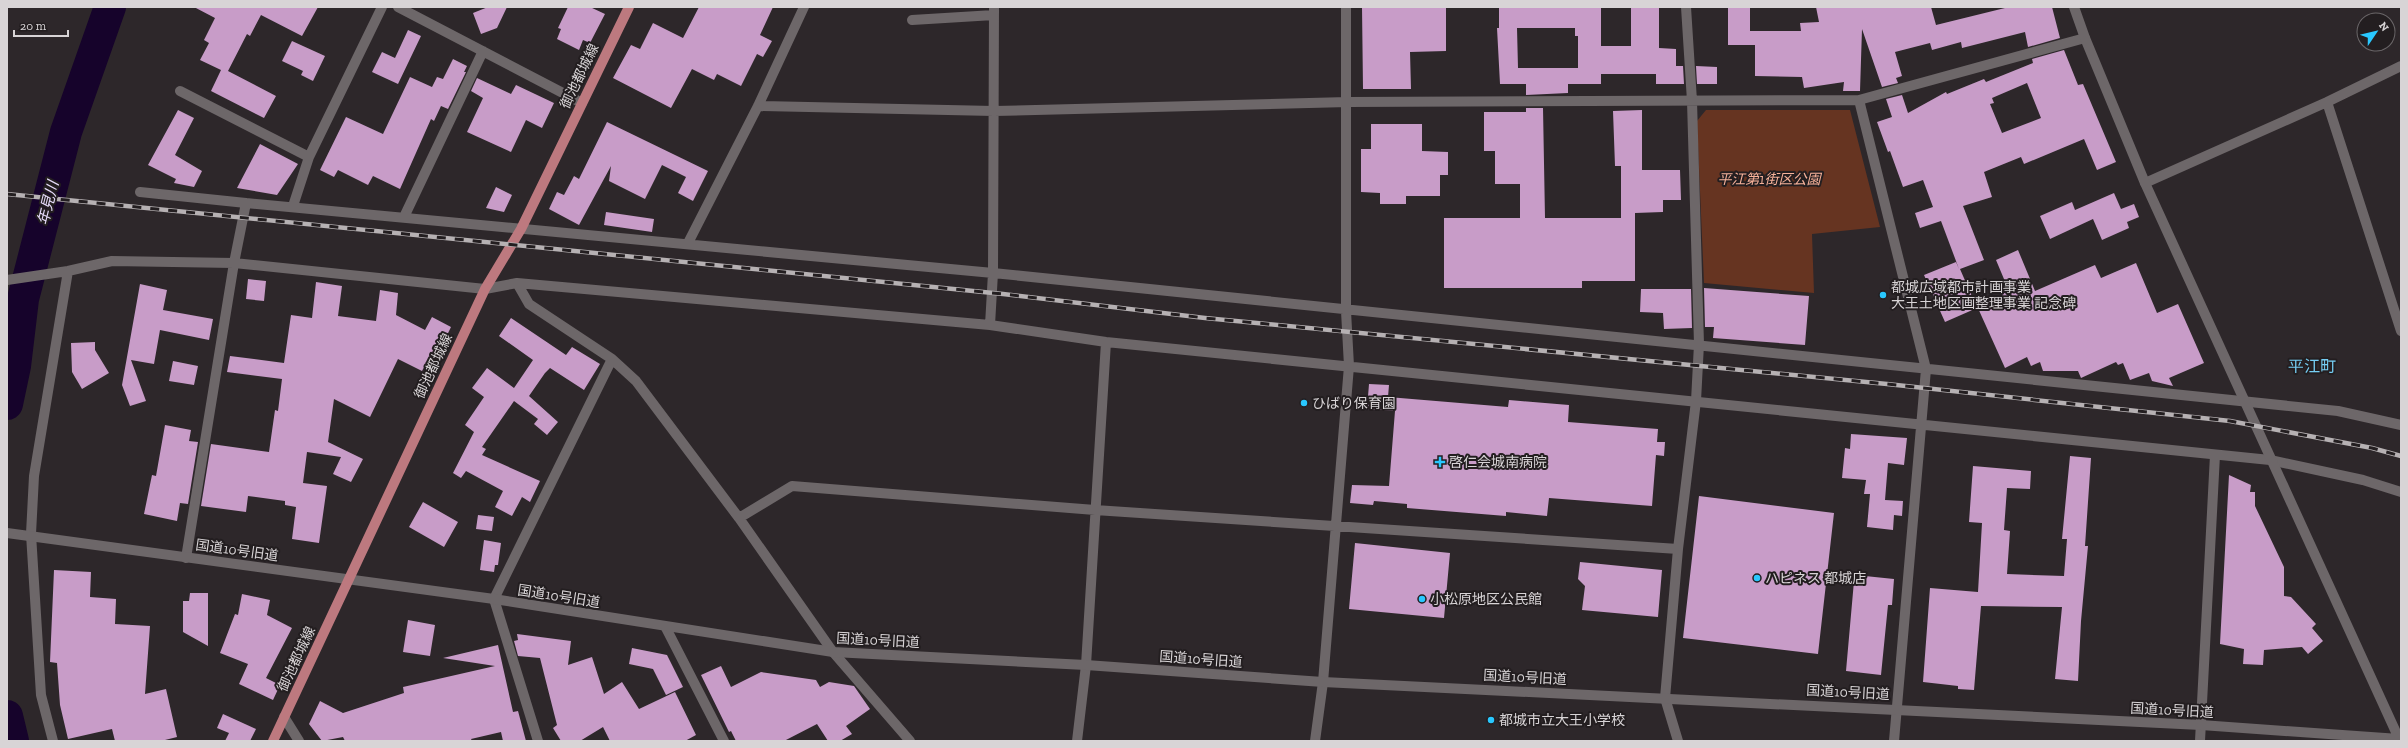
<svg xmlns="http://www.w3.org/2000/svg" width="2408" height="748" font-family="'Zilla Slab','Noto Sans JP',serif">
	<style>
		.green { fill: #663421 }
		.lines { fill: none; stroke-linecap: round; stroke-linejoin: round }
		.river { stroke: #16032b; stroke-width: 32 }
		.building { fill: #c89cc8; fill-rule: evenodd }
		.minor { stroke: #6d6769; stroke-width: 10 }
		.tertiary { stroke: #6d6769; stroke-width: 10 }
		.primary { stroke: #bd797f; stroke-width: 10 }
		.rail-casing { stroke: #b6b1b3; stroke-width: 4.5 }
		.rail { stroke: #231e20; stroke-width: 3; stroke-dasharray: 9; stroke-linecap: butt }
		.poi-dot { fill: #29c8ff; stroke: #231e20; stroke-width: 1.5 }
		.labels { text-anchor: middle; stroke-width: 4; stroke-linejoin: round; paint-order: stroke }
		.street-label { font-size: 14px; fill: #d8d4d6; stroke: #231e20 }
		.park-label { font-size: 14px; font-style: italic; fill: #f7b29a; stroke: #231e20 }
		.poi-label { font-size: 14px; fill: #d8d4d6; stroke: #231e20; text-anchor: start }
		.water-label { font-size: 15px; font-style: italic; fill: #e7dcfb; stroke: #231e20 }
		.quarter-label { font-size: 16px; fill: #75cdf3; stroke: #231e20 }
	</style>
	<rect width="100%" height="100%" fill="#2d272a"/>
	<path class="green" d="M1706,110H1850L1880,227L1812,234L1814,293L1704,283L1697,121Z"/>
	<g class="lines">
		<path class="river" d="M7,404L15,366L23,299L66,132L110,7
			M7,716L13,741"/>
	</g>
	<path class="building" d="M194,7H318L302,36L261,15L250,36L247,34L228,71L276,96L264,118L211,91L221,70L200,60L209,43L204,40L215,18Z
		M488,7H507L497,28L481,34L473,13Z
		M568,7H590L605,14L590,43L583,40L579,50L557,39L561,29L558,28Z
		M699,7H773L760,35L772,41L763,57L757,54L741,86L717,74L714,80L692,69L671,108L613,78L631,45L640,49L653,23L683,38Z
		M1362,7H1446V51L1410,52L1411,89H1363Z
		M1499,7H1601V46H1631V7H1659V48L1676,49V66H1683L1684,84H1656V74H1601V84H1568V93L1526,95V84H1500L1497,28H1499ZM1517,28H1575V36H1578V68H1518Z
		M1728,7H1750V31H1801L1800,23L1819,22L1816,7H1931L1936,25L2009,7H2052L2060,38L2028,47L2025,32L1962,48L1961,42L1932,50L1930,43L1895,52L1902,76L1896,78L1898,83L1882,87L1862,29L1860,91H1843L1844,82L1804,88L1802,77L1755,76V45H1728Z
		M408,30L421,36L398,84L372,72L382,52L395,58Z
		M292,41L325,56L313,81L301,75L303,71L282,61Z
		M2064,50L2078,85L2083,84L2116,162L2097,170L2084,139L2024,164L2021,157L1984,172L1992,197L1963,206L1984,260L1960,269L1977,308L1945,322L1924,275L1956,262L1959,269L1941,221L1920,228L1915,213L1933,207L1923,180L1903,187L1890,151L1888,152L1877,122L1892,117L1886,99L1902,95L1908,113L1946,92L1947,94L1984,79L1986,82L2033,63L2032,59ZM2027,83L2041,118L2002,133L1990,104L1994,103L1992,98Z
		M453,59L467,66L464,72H466L448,109L441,106L434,121L431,119L400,189L373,176L368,185L338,170L334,177L320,170L346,117L383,134L410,77L432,87L437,77L443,79Z
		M1696,66L1717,67V84H1697Z
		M477,78L511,94L516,85L554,103L542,128L526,120L511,152L467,132L483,98L471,91Z
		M1526,108H1543L1545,218H1621V166H1615L1613,111L1642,110V170H1680L1681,200H1663V212L1635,213V281H1582V288H1444V218H1520V184H1495V151H1484V112H1526Z
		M178,110L194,118L175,155L202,171L194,187L174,183L176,179L148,165Z
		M607,122L708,171L693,201L678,193L686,177L662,165L645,199L609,181L611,166L579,225L549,209L557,192L564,195L574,176L579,179Z
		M1371,124H1422V151L1448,152V175H1440V196H1406V204H1380V193L1361,192V149H1371Z
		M260,144L298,164L277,195L237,188Z
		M496,187L512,195L504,212L486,208Z
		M2114,193L2121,209L2134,204L2139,217L2127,222L2129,228L2102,240L2093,219L2050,239L2040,216L2072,202L2075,210Z
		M606,212L654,219L652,232L604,225Z
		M2018,250L2035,291L2095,265L2101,278L2136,263L2157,313L2178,304L2204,363L2169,378L2173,386L2152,381L2149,373L2130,380L2123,363L2118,365L2116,362L2081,378L2078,371H2043L2040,362L2031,366L2027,357L2005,368L1977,306L2009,291L1996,260Z
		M248,279L266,281L264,301L246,299Z
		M316,282L342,286L338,316L376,321L380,290L398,293L396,315L425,330L432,317L451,327L437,356L431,354L422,371L398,359L370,417L334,399L328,442L363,459L351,482L333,474L341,457L307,452L303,483L327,486L319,543L292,539L296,507L285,505V501L248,496L246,512L201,506L211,444L269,452L275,410L278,411L282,379L227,372L230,356L284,363L291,315L312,318Z
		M140,284L167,290L163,310L213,319L209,340L160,330L154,364L131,360L146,401L130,406L122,385Z
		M1704,288L1809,296L1805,345L1713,338L1714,327H1705Z
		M1641,289H1691L1692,328L1664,329L1663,313L1640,312Z
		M511,318L566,355L572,347L600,364L584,390L550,368L545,373L529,396L558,422L547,435L534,424L538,419L514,401L482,447L486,449L482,455L540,481L530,502L522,497L512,516L495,507L503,491L466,471L461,478L453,473L474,432L465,425L484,397L472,388L487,368L514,388L533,360L499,336Z
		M95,342V350L109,373L82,389L72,372L71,343Z
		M173,361L198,366L194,385L169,381Z
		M1369,384L1389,385L1388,397L1508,407L1509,400L1569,405L1568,422L1658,429L1657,442H1665L1664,456L1656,455L1652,506L1549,498L1547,516L1506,512V516L1407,508V504L1374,501L1373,505L1350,503L1352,485L1389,486L1395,411L1367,409Z
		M165,425L191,430L189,441L198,442L188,504L180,503L177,521L144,514L152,475L156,476Z
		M1851,434L1907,438L1904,465L1888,463L1885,500L1903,501L1902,516L1894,515L1893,530L1867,527L1870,494H1864L1866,480L1842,478L1845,448L1850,449Z
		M2070,456L2091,458L2085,546H2088L2081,621L2078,681L2055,679L2062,607L1981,606L1974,690L1958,689V686L1923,682L1930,588L1978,592L1982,523L1969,522L1973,466L2031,471L2030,489L2007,488L2004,530L2010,531L2007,574L2064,576L2067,539H2062Z
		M2229,475L2251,485L2250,492H2255V506L2284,567V596L2291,597L2316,624L2312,628L2323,641L2308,654L2302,647L2264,650L2263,665L2243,664L2244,649L2220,644Z
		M1699,496L1834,513L1818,654L1683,638Z
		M423,502L458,522L444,547L409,527Z
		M478,515L494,517L492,531L476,529Z
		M484,540L501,543L498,565H495L494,572L480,570Z
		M1355,543L1450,553L1444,618L1349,609Z
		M1580,562L1662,570L1658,617L1582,610L1585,586L1578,579Z
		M54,570L91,572L90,597L116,599L115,624L150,626L145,694L166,689L177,737L161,741H115L112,729L68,739L60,705L57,663L50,662Z
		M1865,576L1894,579L1892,605H1888L1881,675L1846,671L1854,581H1864Z
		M190,593H208V646L183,632V601H189Z
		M242,594L270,600L267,615L292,628L266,678L280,685L273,700L239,684L248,664L220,653L235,614L238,615Z
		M408,620L435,625L430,656L403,652Z
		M517,634L571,641L568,665L592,657L604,694L622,682L639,709L675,692L696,735L685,741H610L603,727L580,741H561L553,728L557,725L540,658L518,656L514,641L518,640Z
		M498,645L513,712L518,711L526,741H503L501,732L471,739L472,741H345L343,737L322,741L309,724L320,701L343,713L404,693L403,687L495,666L443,658Z
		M632,648L667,655L683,687L666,695L653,669L629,664Z
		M721,666L731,687L761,672L816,680L820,687L829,682L854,686L870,709L846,726L852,734L840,741H828L817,724L784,741H736L731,731L729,732L701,675Z
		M223,714L256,729L250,741H225L229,733L217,728Z"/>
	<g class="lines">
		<path class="minor" d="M398,7L582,103
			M912,20L994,15
			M180,91L309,157L293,206
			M1859,100L1926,369L1894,741
			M2327,102L2401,331
			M758,106L994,111L1348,102L1859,100L2085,38
			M309,157L382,7
			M2145,183L2327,102L2401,66
			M140,192L246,203
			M404,217L483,51
			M688,243L758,106L804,7
			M7,280L68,271L112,261L234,263L485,289L517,283L990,325L1106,342L2270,460L2363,480L2401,492
			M517,283L529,304L612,359L636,381L739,518L833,652L910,741
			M990,325L993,273L994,7
			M739,518L792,486L1095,510L1678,549
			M186,558L234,263L246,203L993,273L2338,411L2401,425
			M666,628L724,741
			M284,717L299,741
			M53,741L41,695L31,534L34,476L68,271
			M538,741L494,599L612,359
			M1077,741L1086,665L1106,342
			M1315,741L1323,682L1349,366L1346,311V7
			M1678,741L1665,698L1678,549L1696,401L1699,344L1692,101L1686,7
			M2200,741L2215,455"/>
		<path class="tertiary" d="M2074,7L2085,38L2145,183L2400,741
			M7,533L494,599L833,652L1086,665L1323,682L2201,725L2399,739"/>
		<path class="primary" d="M273,741L485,289L521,229L629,7"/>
		<defs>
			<path id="rail" d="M7,194L1003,294L1205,318L1887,384L2230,421L2372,448L2401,456"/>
		</defs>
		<use href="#rail" class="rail-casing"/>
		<use href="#rail" class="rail"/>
	</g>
	<g class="poi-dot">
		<circle cx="1883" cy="295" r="4"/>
		<circle cx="1304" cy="403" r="4"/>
		<path d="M1438 456h4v4h4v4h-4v4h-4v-4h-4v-4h4z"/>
		<circle cx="1757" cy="578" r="4"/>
		<circle cx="1422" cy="599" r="4"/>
		<circle cx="1491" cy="720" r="4"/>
	</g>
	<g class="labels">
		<g class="street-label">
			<text transform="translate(579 76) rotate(-64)" y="5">御池都城線</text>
			<text transform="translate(433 366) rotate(-65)" y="5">御池都城線</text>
			<text transform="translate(237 550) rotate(8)" y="5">国道10号旧道</text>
			<text transform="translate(559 596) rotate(9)" y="5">国道10号旧道</text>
			<text transform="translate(878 640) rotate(3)" y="5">国道10号旧道</text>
			<text transform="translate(296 659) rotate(-65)" y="5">御池都城線</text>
			<text transform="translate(1201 659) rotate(4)" y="5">国道10号旧道</text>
			<text transform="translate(1525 677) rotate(3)" y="5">国道10号旧道</text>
			<text transform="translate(1848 692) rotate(3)" y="5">国道10号旧道</text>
			<text transform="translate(2172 710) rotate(3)" y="5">国道10号旧道</text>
		</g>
		<g class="park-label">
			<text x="1769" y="184">平江第1街区公園</text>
		</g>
		<g class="poi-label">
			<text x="1891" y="292">都城広域都市計画事業<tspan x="1891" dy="16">大王土地区画整理事業 記念碑</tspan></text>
			<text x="1312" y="408">ひばり保育園</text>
			<text x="1449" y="467">啓仁会城南病院</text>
			<text x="1765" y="583">ハピネス 都城店</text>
			<text x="1430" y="604">小松原地区公民館</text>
			<text x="1499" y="725">都城市立大王小学校</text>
		</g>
		<g class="water-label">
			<text transform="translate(48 203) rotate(-76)" y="5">年見川</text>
		</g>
		<g class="quarter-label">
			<text x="2312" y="372">平江町</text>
		</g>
	</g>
	<rect width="2408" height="748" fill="none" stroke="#d8d4d6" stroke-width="16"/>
	<g transform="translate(2376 32) rotate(55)"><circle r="19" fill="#231e20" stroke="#6b6769"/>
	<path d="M0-3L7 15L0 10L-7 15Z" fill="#29c8ff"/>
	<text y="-6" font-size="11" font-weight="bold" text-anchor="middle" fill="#d8d4d6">N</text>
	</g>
	<path d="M14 30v6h54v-6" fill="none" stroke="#d8d4d6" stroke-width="2"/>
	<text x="20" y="30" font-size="12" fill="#d8d4d6" stroke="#231e20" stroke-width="3" paint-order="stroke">20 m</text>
</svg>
